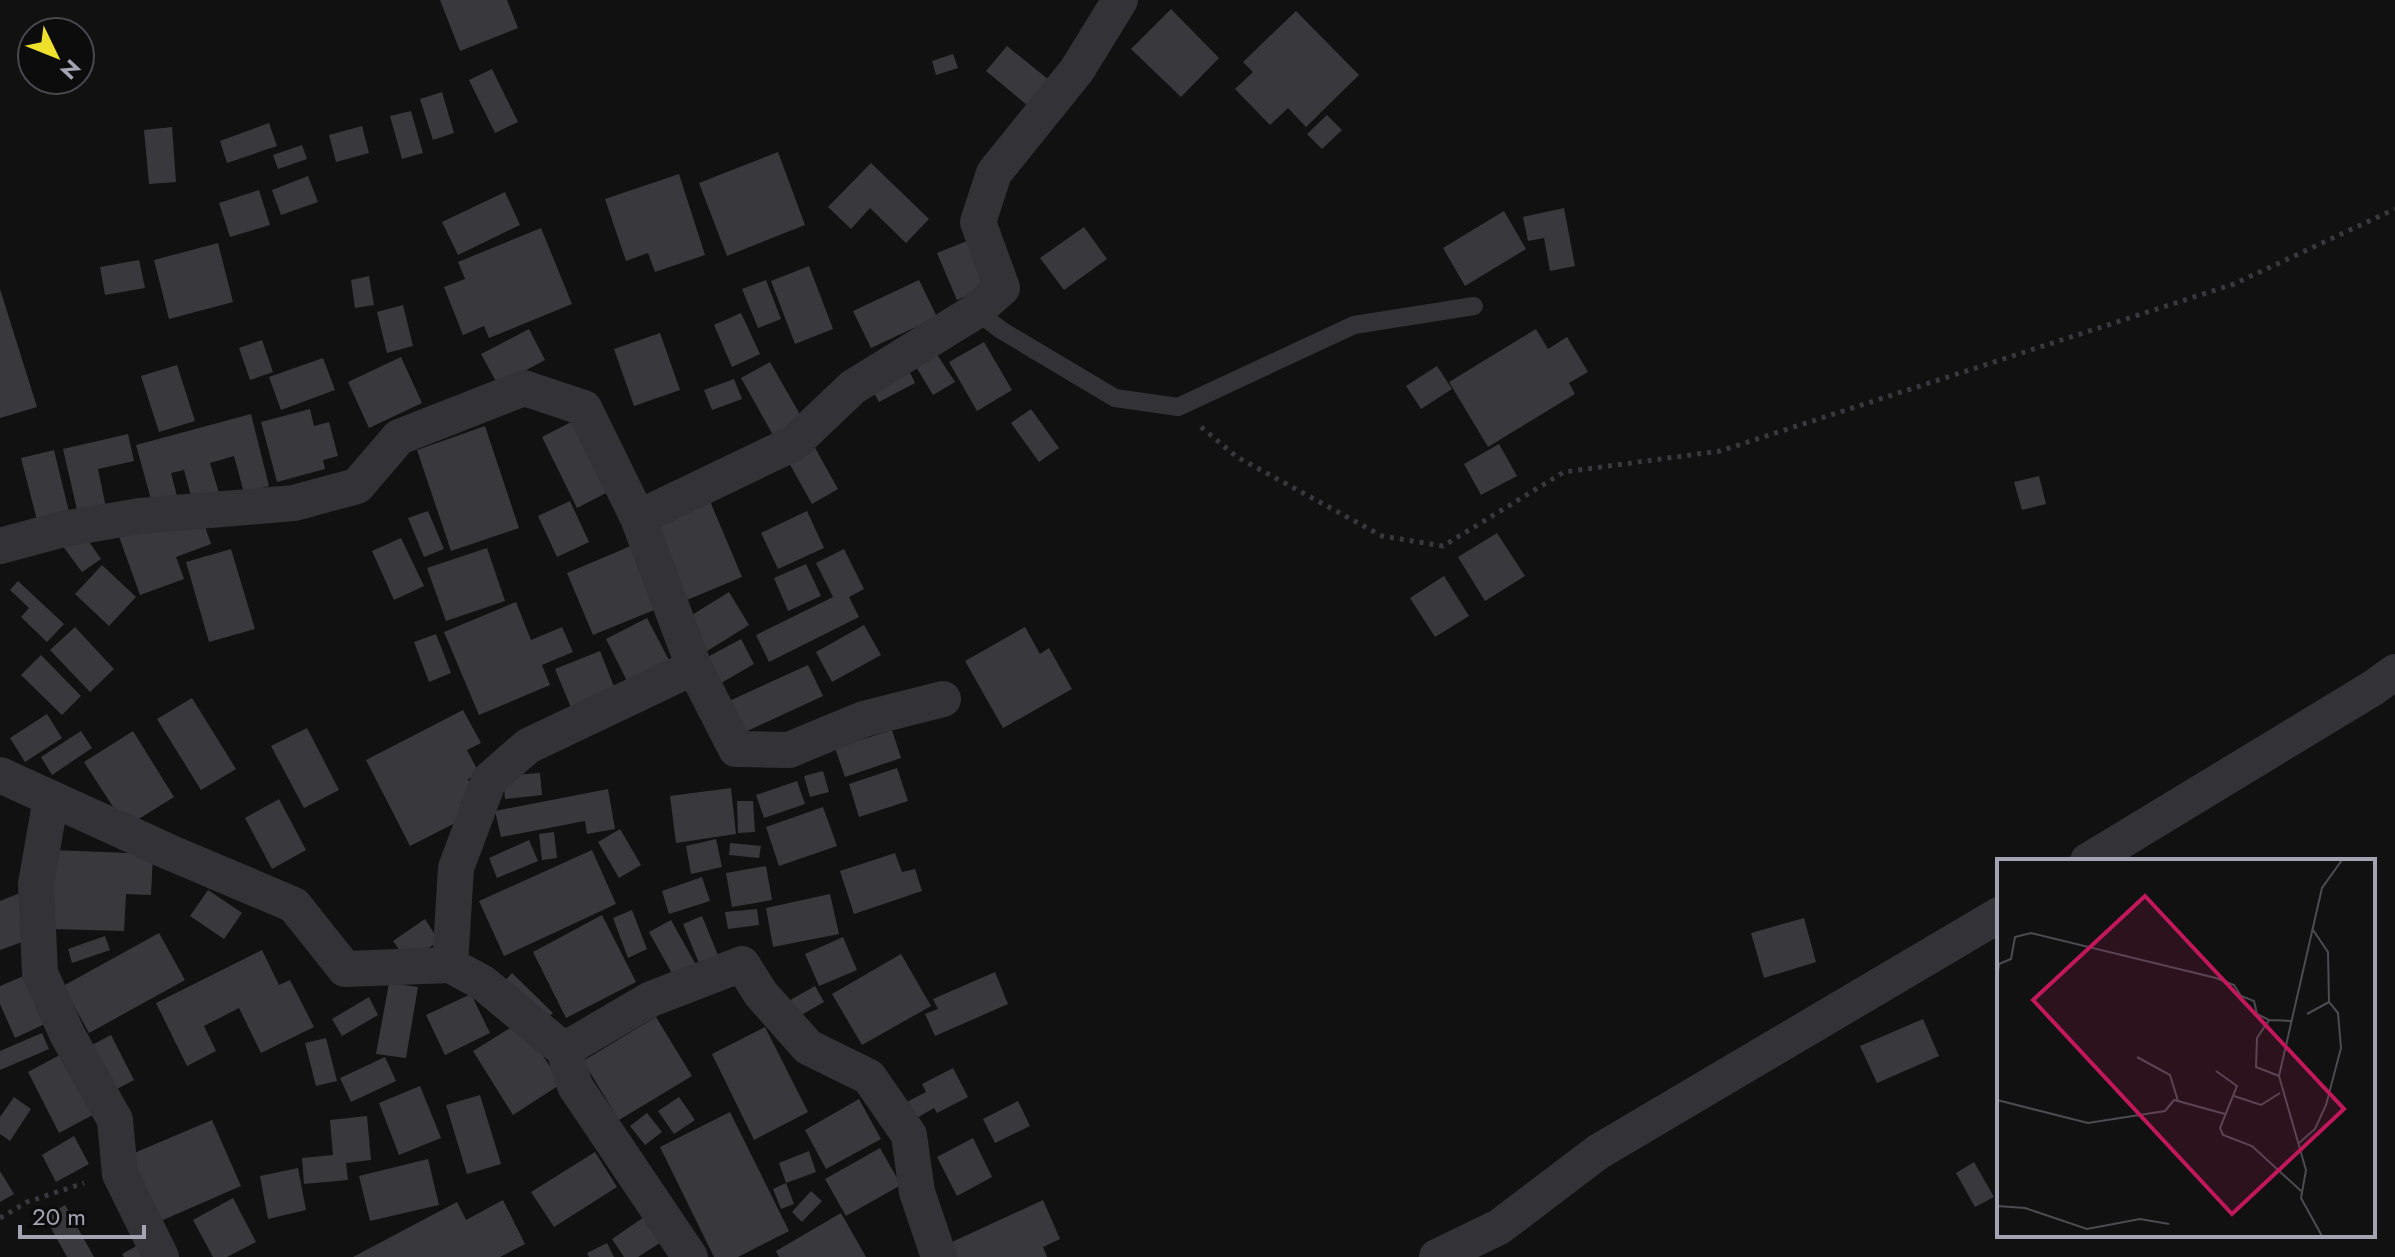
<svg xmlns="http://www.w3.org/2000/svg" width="2395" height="1257" font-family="Jost,sans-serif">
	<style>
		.building { fill: #39383d }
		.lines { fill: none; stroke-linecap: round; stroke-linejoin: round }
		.path { stroke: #38383e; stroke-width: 5; stroke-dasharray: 4 6; stroke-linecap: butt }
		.lane { stroke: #333237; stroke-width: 18 }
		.street { stroke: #333237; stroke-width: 36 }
		.inset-road { fill: none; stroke: #4b4b52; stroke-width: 2 }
		.view { fill: #c2185b; fill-opacity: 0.15; stroke: #c2185b; stroke-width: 4 }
		.inset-edge { fill: none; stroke: #a3a3b3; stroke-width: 4 }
	</style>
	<rect width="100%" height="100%" fill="#111112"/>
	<path class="building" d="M440,0H507L518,28L460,51Z
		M1171,9L1219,58L1181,97L1131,49Z
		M1296,11L1359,75L1306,127L1288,108L1270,125L1235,89L1253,72L1243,62Z
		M1007,46L1054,84L1033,110L986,71Z
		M953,54L958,68L936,75L932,61Z
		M492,69L518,122L495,133L469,80Z
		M442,92L454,133L433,140L420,99Z
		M411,111L423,153L402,159L390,116Z
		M1327,115L1342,130L1322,149L1307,134Z
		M269,123L277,146L227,163L220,141Z
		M362,126L369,153L336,162L329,135Z
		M172,127L176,182L149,184L144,130Z
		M302,145L307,159L278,169L273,155Z
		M778,152L805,225L727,256L699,183Z
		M871,163L929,219L906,243L870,208L851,229L828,207Z
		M679,174L705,255L655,272L648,253L626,261L605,199Z
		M308,176L318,202L281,215L272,190Z
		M259,190L270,225L230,237L219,203Z
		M505,192L520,225L458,255L442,222Z
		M1564,208L1575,266L1550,271L1544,238L1528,241L1523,217Z
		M1504,211L1526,249L1465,286L1443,248Z
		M1084,227L1107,259L1064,290L1040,258Z
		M541,228L572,304L489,338L484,326L463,335L444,287L465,279L458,262Z
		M967,241L987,287L957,300L937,253Z
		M218,243L233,302L169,319L154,260Z
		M139,260L145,288L105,295L100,267Z
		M809,266L833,329L795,344L771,281Z
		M369,276L374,305L355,308L351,280Z
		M766,280L781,319L758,328L742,289Z
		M919,280L937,317L871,348L853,311Z
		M0,289L37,407L0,418Z
		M403,305L413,346L387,353L377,312Z
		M741,313L760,354L732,367L714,325Z
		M529,329L545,360L498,385L481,354Z
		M1536,329L1548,349L1567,337L1588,372L1569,383L1575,394L1488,447L1449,382Z
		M660,333L680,390L634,406L614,349Z
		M262,340L273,372L250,380L239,348Z
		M984,342L1012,390L977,411L949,362Z
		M936,353L955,382L933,395L915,365Z
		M401,357L422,403L369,428L348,382Z
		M323,358L335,390L281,410L269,377Z
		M770,362L802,418L773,435L741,378Z
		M906,364L915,383L879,402L869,383Z
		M177,365L195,421L159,432L141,376Z
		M1437,366L1452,389L1421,409L1406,386Z
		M734,379L742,399L712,410L704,390Z
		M310,409L314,426L329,422L338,456L323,460L325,469L277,482L261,422Z
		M1031,409L1059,448L1039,462L1011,423Z
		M251,414L269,486L244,493L234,456L210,463L219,493L192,500L184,470L171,473L177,496L152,503L136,445Z
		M575,420L610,491L577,508L542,437Z
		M485,426L519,528L451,551L417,450Z
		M128,434L134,461L98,469L106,508L78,514L63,449Z
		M1499,444L1517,476L1481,495L1464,464Z
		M814,446L838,489L812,504L788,461Z
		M54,450L70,516L38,524L21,458Z
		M2039,476L2046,504L2022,510L2014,482Z
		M570,501L589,542L557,557L538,516Z
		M710,501L742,577L687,600L656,524Z
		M428,511L444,549L424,557L408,518Z
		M807,511L824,548L778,569L761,533Z
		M201,515L211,544L176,557L184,579L140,595L117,531Z
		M79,527L101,559L82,572L59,541Z
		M1497,533L1525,576L1485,601L1458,557Z
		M401,538L424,586L394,600L372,551Z
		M633,545L659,608L593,635L567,573Z
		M487,548L505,601L446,621L427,568Z
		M231,549L255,629L209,642L186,562Z
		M844,549L864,589L849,597L859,617L769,662L756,635L833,597L816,563Z
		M806,564L821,596L788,611L774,578Z
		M102,565L136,597L109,626L75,594Z
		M1444,576L1469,616L1435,637L1410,598Z
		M18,581L64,624L47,642L21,617L29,608L10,590Z
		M729,592L749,625L704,653L684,620Z
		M516,602L531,640L562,627L573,652L542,665L550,685L479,715L444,632Z
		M647,618L670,662L628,683L606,639Z
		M864,625L881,655L832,682L816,652Z
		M75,627L114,669L90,692L50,650Z
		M1025,627L1040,654L1049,648L1072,689L1003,728L965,661Z
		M436,634L451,673L429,682L414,642Z
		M741,639L754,664L716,686L702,660Z
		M600,651L616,692L572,710L555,669Z
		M41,655L81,696L62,715L21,675Z
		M808,665L823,696L741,734L727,702Z
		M192,698L236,769L201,790L157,719Z
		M463,710L481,743L467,750L479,773L468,779L476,795L461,802L469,816L410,846L366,760Z
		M47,714L62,738L25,762L10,738Z
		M307,728L339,790L304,808L271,746Z
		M892,730L901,758L845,777L835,748Z
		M81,731L92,748L52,775L41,757Z
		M133,731L174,797L126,827L84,762Z
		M897,768L908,801L859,817L849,784Z
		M823,771L829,792L810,797L804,776Z
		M540,773L542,795L505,799L503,776Z
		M797,781L805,804L764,818L756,795Z
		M731,788L736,834L676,843L670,796Z
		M608,789L615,829L587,834L585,821L501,837L495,811Z
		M279,799L306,850L272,869L245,818Z
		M737,801H753L755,832L738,833Z
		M823,807L837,846L779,866L766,827Z
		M620,829L641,865L619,878L598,842Z
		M554,832L557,858L542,860L539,834Z
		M716,839L722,867L691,874L686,846Z
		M529,840L538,861L497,878L489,858Z
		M730,843L761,846L759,858L729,855Z
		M53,850L153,854L151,895L126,894L124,931L52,929Z
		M592,850L616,904L504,956L479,901Z
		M895,853L902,872L915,869L922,891L854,914L840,871Z
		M766,866L772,900L732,907L726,873Z
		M702,877L710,901L669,914L662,891Z
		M208,890L242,913L224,939L190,916Z
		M20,893L36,937L0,950V901Z
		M830,894L839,934L773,947L766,908Z
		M757,909L759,925L728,929L725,912Z
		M632,910L647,949L628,958L613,918Z
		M602,915L636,982L566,1018L533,952Z
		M702,916L722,965L703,973L683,924Z
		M1804,918L1816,962L1764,978L1751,933Z
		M425,919L439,941L408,962L393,941Z
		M671,920L696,965L674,977L649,932Z
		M159,933L185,980L89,1033L63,986Z
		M105,936L110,950L72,963L68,949Z
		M843,937L857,970L819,986L805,954Z
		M262,950L279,985L290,980L314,1027L261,1053L239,1008L204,1026L216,1051L187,1066L156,1003Z
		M901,954L931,1006L862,1045L832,994Z
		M995,972L1008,1004L935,1036L925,1014L938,1009L933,999Z
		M512,973L553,1013L540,1025L500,986Z
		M26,975L47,1023L15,1038L0,1004V986Z
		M389,983L418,987L406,1058L376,1054Z
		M815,986L824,1002L794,1019L785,1003Z
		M471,994L490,1033L445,1055L426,1015Z
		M369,997L378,1015L342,1036L332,1019Z
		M656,1017L692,1076L619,1120L583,1061Z
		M1923,1019L1939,1056L1877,1083L1860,1046Z
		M521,1021L561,1084L513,1115L473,1051Z
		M765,1027L808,1112L754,1140L712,1054Z
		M42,1033L49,1049L0,1070V1051Z
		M111,1035L134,1080L115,1090L92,1045Z
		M326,1038L337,1081L316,1086L305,1043Z
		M69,1050L102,1110L59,1133L28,1072Z
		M385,1057L396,1081L351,1102L340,1078Z
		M953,1068L968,1097L937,1113L934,1108L910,1122L901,1105L926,1092L922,1084Z
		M420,1086L441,1138L399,1155L379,1103Z
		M480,1095L501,1164L467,1174L446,1105Z
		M14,1097L31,1109L10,1141L0,1134V1117Z
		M679,1097L695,1120L674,1134L658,1111Z
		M859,1099L881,1139L826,1169L805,1130Z
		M1018,1101L1030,1126L995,1143L983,1119Z
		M730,1112L789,1231L738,1257H714L660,1147Z
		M647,1113L662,1132L645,1145L630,1126Z
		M367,1116L371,1160L346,1163L348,1180L304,1184L302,1158L333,1155L330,1120Z
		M212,1120L241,1186L156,1223L127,1156Z
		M74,1136L89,1164L56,1182L42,1155Z
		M973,1138L992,1177L957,1196L937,1157Z
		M880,1148L901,1185L846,1216L825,1179Z
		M809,1151L816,1172L786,1183L794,1204L781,1209L773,1189L786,1183L779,1163Z
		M595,1152L617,1187L554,1227L531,1192Z
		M428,1159L439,1205L370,1221L359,1176Z
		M1974,1162L1994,1197L1975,1207L1956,1173Z
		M298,1168L306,1210L268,1219L260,1176Z
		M0,1171L14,1194L0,1202Z
		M811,1191L822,1201L802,1222L792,1212Z
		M233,1198L256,1242L227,1257H213L193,1220Z
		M503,1200L525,1244L500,1257H353L457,1202L466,1220Z
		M1043,1200L1060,1239L1043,1247L1047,1257H943L939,1248Z
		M65,1205L94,1257H67L45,1217Z
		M841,1213L866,1257H779L776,1251Z
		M647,1215L663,1241L638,1257H624L612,1239Z
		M607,1243L614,1257H589L587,1253Z
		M140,1244L147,1257H124L122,1254Z"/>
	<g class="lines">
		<path class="path" d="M1201,427L1237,457L1382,536L1443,546L1564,472L1720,451L2234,284L2395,209
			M0,1218L27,1202L84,1183"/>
		<path class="lane" d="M976,311L1001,330L1115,398L1178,407L1354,325L1474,306"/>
		<path class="street" d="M638,518L794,443L853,387L976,311L1002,288L978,222L994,173L1077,70L1120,0
			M0,546L63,529L140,516L294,503L357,486L399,437L524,388L584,408L638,518L694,667L736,749L789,750L864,719L943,699
			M0,775L169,852L294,905L345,969L450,965L483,983L564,1050L575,1086L690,1257
			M51,798L36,884L40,973L67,1034L115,1120L120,1174L161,1257
			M2088,861L2373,688L2395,672
			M450,965L456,868L489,780L528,746L694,667
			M564,1050L651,999L742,964L761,994L808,1047L869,1077L909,1135L917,1192L939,1257
			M1437,1257L1499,1227L1598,1152L1999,915"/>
	</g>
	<g transform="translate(1997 859)">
		<rect width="378" height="378" fill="#111112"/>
		<path class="inset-road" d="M0,119L2,105L14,100L18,78L34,74L219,119L237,126L244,137L257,142L260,155L272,161M310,155L332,143M140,198L173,216L181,242M219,212L240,227L223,269L226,276L255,287L304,332M282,217L259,208L260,179L272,161L294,162M237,237L264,246L283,234M0,241L91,264L168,252L177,241L228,255M302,284L318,270L329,246L344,189L341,154L332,143L331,93L316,71M0,347L28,349L90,370L143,360L172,365M325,377L304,339L309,311L282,217L325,29L345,1"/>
		<path class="view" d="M148,37L347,250L235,355L36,141Z"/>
		<rect width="378" height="378" class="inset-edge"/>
	</g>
	<g transform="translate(56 56) rotate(133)"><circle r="38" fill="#0c0c0d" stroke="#48484f" stroke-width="2"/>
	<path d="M0-6L14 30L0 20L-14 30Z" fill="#eee12e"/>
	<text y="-12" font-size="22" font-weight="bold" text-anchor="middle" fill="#a3a3b3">N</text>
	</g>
	<path d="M20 1225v12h124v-12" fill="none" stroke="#a3a3b3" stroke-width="4"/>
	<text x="32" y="1225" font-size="24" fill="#a3a3b3" stroke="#0c0c0d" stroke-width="6" paint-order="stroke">20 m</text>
</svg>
